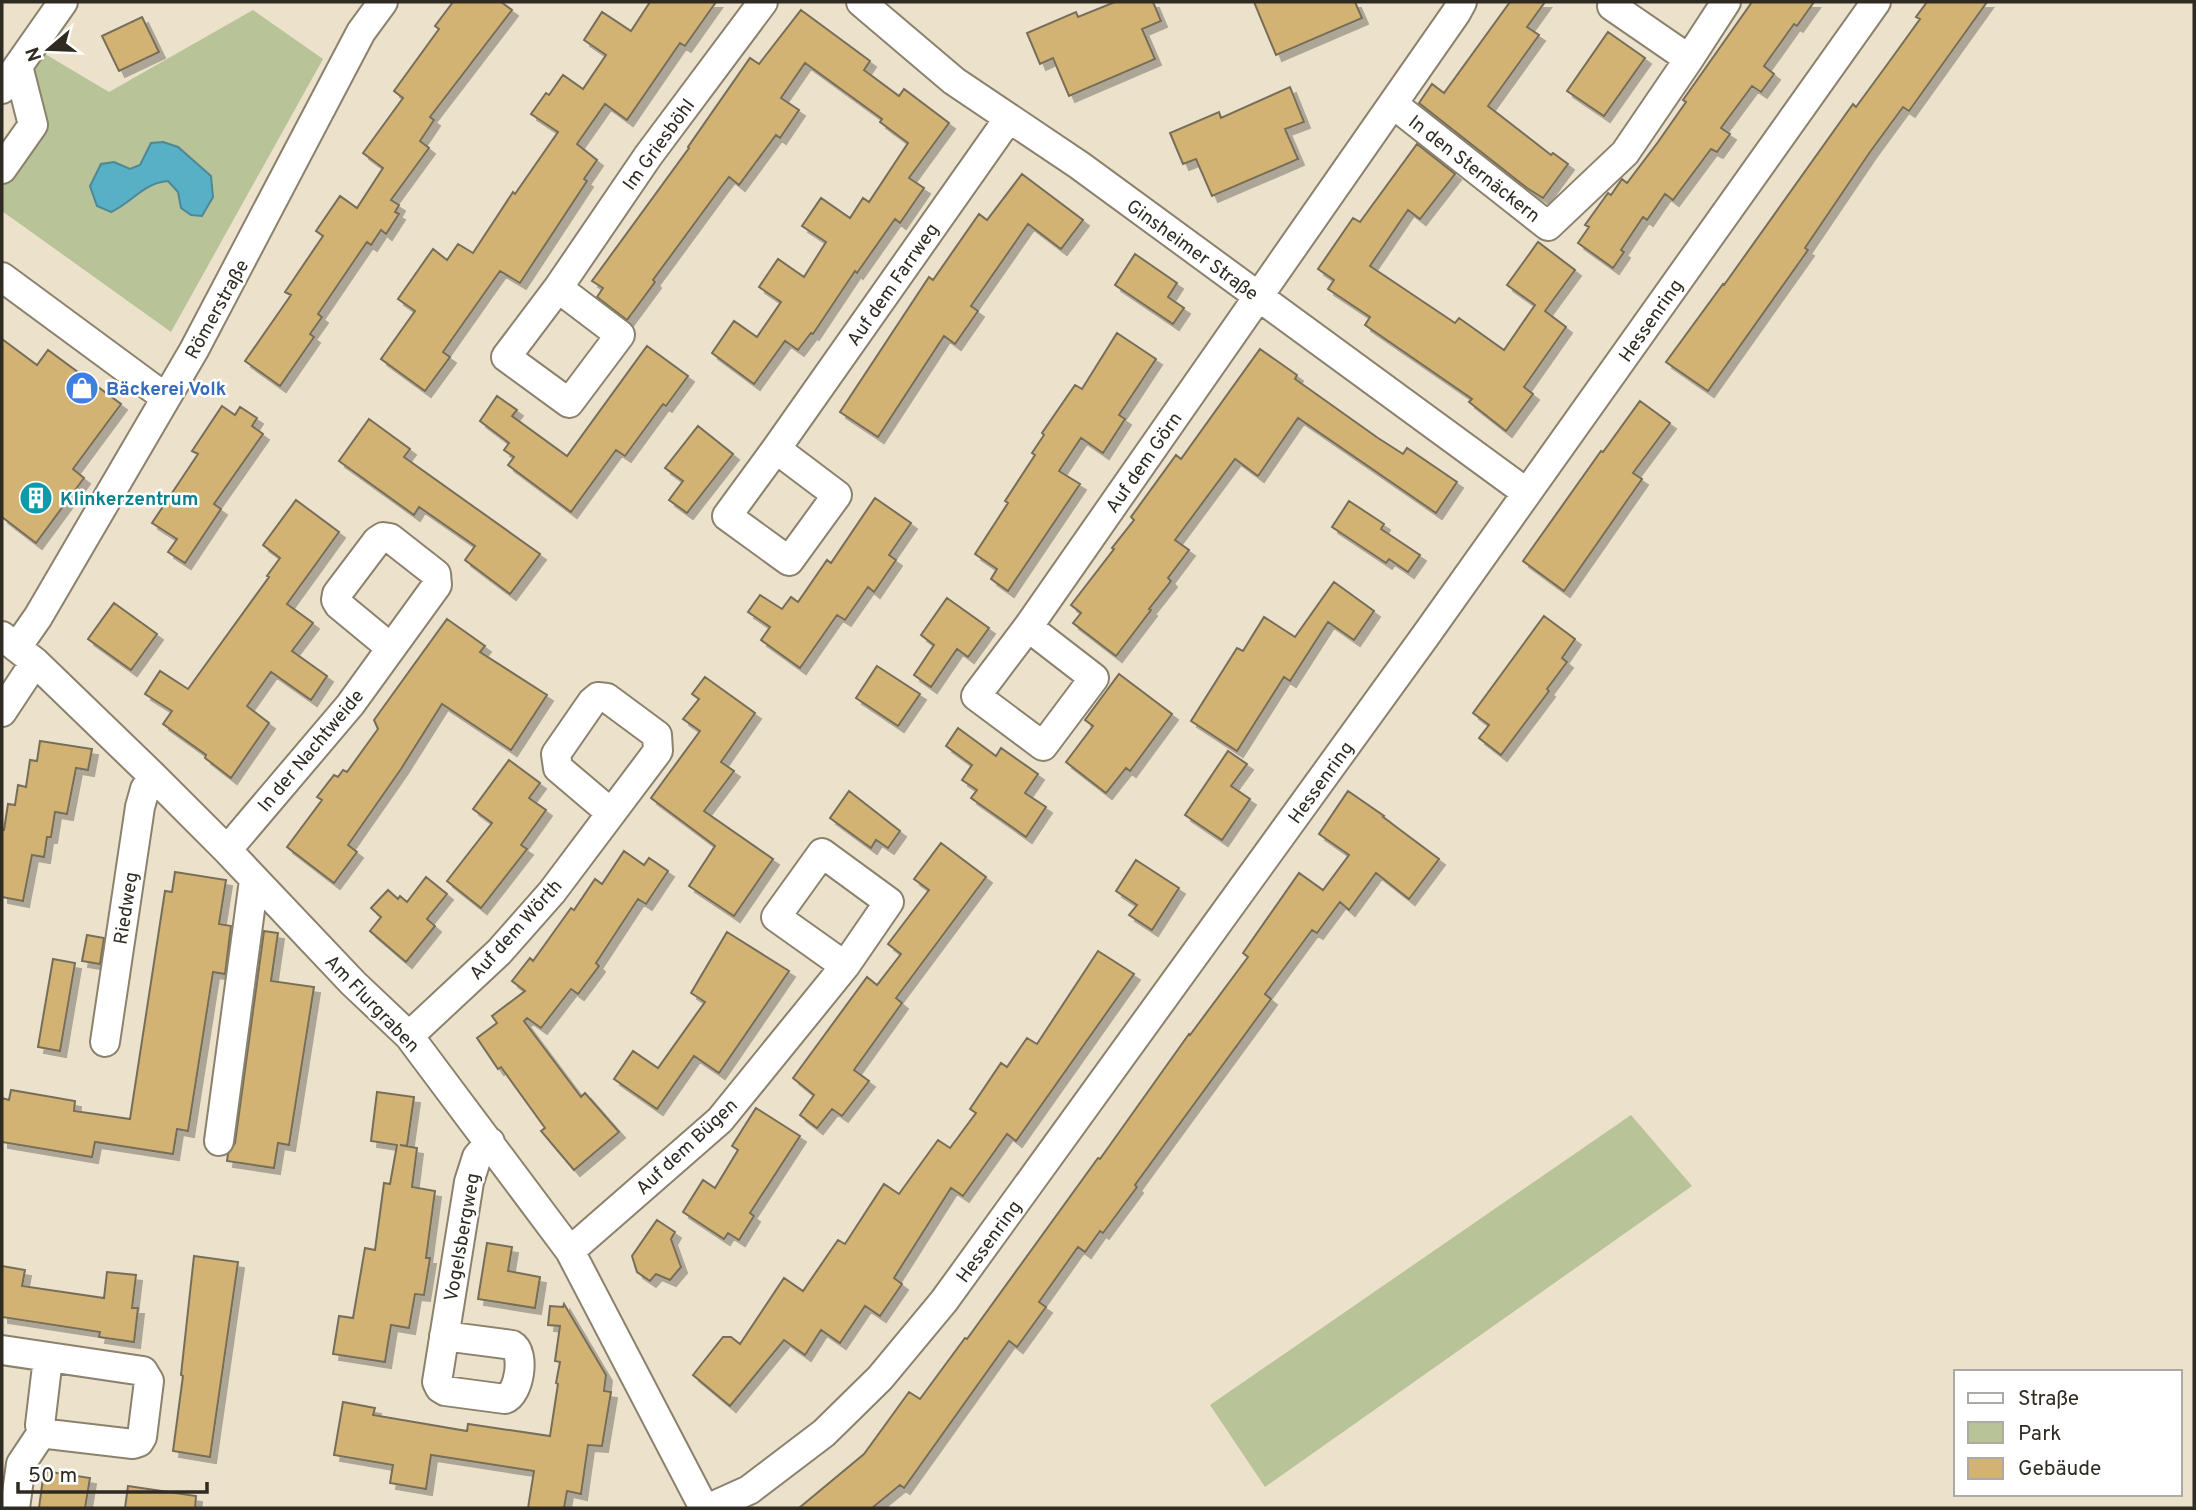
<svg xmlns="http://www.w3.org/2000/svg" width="2196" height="1510" font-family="Overpass,sans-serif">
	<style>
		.green { fill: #b8c398 }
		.water { fill: #58b0c6; stroke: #4c8895; stroke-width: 2 }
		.building { fill: #d2b373; stroke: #776e5a; stroke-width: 2; filter: url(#shadow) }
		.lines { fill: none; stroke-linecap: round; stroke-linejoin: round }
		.minor-casing { stroke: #8b816d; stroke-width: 32 }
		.minor { stroke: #fff; stroke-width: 28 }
		.labels { text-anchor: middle; stroke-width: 5; stroke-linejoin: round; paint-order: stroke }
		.street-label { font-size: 19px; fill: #2f2b23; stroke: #fff }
		.shop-label { font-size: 19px; font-weight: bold; fill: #366cbe; stroke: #fff; text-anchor: start }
		.culture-label { font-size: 19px; font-weight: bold; fill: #0d838f; stroke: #fff; text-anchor: start }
	</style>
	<defs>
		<filter id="shadow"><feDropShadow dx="6" dy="6" stdDeviation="0" flood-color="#0004"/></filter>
	</defs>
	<rect width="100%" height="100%" fill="#ece1cb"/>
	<path class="green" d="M253,10L323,59L171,332L2,211V179L43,132L28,69L40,51L109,92Z
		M1631,1115L1692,1186L1265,1487L1210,1405Z"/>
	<path class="water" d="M163,142L178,147L211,176L213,197L202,216L191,215L181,208L178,192L168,181C143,183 133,202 111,212L97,206L90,186L101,164L114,162L130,169L140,165L151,143Z"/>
	<path class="building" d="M453,2H501L512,10L430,117L434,120L420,141L429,148L391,200L399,205L395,212L399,214L386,234L381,230L371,245L367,242L356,258L318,314L322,317L310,334L314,337L280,386L245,361L291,295L285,292L323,236L316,231L340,196L357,208L383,168L363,153L403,98L394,91L439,29L435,26Z
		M650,2H716L685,46L680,43L627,120L605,104L577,144L597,160L584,179L587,181L520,283L500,271L443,352L450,357L425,391L381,359L415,311L398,299L433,249L447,260L458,244L473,253L513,192L515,194L558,132L531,114L546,93L549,95L563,75L583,89L606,55L584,40L602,12L631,31Z
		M1115,2H1153L1161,21L1142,29L1155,59L1069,96L1053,58L1040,64L1027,33L1076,12L1078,17Z
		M1254,2H1355L1362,18L1276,55Z
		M1510,2H1545L1527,27L1539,35L1488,106L1551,155L1553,153L1568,164L1543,198L1527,188L1419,103L1432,84L1444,93Z
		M1752,2H1814L1797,26L1794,24L1764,66L1774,74L1761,92L1752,86L1721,128L1730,134L1717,152L1711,149L1673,200L1665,194L1647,220L1643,217L1621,250L1624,252L1613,268L1578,243L1589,227L1585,225L1608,193L1611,195L1622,179L1627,183L1658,142L1686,102L1683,100Z
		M1927,2H1987L1909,111L1903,107L1870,152L1805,248L1808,250L1708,391L1666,362L1723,284L1724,285L1853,104L1856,107L1889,62L1920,19L1916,17Z
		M801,10L870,61L864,70L899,96L904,89L949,123L909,178L924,188L900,223L895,219L857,273L855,271L813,334L811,333L798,350L785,341L754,384L712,353L734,321L757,337L781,302L759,287L778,259L804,277L826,242L802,226L821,198L850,218L863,198L869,202L908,143L880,122L882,119L805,63L781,98L799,110L780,138L776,135L739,185L729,177L722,186L653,280L655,282L627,320L597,297L603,288L592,281L689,148L688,147L750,58L759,64Z
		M142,17L159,52L119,71L102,36Z
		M1608,32L1645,58L1604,116L1567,91Z
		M1290,87L1304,122L1285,129L1298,159L1212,196L1196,159L1183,164L1170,133L1219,112L1221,118Z
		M1417,144L1455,174L1420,219L1408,210L1370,266L1455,323L1459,318L1504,350L1535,305L1507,285L1538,242L1575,270L1545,311L1566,327L1524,387L1533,394L1506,431L1469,402L1472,399L1365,325L1370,317L1328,289L1334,280L1318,269L1353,218L1360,222Z
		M1022,174L1083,220L1061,249L1028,224L971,306L978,311L955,344L944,336L878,437L840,412L929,277L933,280L979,214L987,220Z
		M1135,254L1177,283L1168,297L1184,308L1173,324L1115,285Z
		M1117,333L1156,359L1119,415L1125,419L1103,453L1081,438L1059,471L1080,484L1008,591L991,579L997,569L975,554L1008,503L1005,501L1035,455L1032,453L1044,435L1042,433L1075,385L1082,389Z
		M2,339L37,365L48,350L121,404L73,469L84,478L36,543L2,517Z
		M647,346L688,376L666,406L663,404L625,456L616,450L571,512L508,465L514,457L504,450L509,443L480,421L497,396L517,410L512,416L567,456Z
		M1260,349L1297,375L1295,379L1378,438L1403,454L1407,448L1457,482L1436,513L1298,418L1258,476L1235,459L1175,540L1189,550L1168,578L1171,581L1149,609L1151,610L1116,656L1073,623L1081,613L1071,605L1114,549L1112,548L1134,520L1131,517L1176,455L1181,459Z
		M1640,401L1670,423L1633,473L1642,479L1564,591L1523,561L1601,451L1603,452Z
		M222,406L235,415L240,407L257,418L252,426L263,434L214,504L221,509L185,563L168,552L177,539L152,523L198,454L192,451Z
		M369,419L410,449L404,457L540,554L510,594L465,560L475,546L419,507L414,515L339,461Z
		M698,426L733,454L687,513L669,500L683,481L665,468Z
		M875,498L911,523L889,555L896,560L874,592L868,587L845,620L837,615L800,668L761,640L770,627L748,612L760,595L782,609L791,597L798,602L827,560L831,563Z
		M296,500L339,532L287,604L313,623L292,651L327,676L311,700L271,672L247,706L269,723L231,778L205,758L206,755L163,724L172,711L145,694L160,671L188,689L269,577L267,576L280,558L263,545Z
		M1349,501L1384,524L1381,529L1420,555L1408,572L1389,559L1386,563L1332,527Z
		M1334,582L1374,611L1354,640L1328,622L1290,681L1284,677L1237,751L1191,721L1237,648L1243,651L1264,617L1295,637Z
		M947,598L989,628L968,657L957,649L931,687L914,675L934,645L921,635Z
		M114,603L157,634L131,670L88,639Z
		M1544,616L1575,639L1562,658L1567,662L1547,689L1549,691L1501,755L1479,738L1489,725L1473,713Z
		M447,619L485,646L480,652L547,695L511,750L442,704L401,769L348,845L357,852L334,883L287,847L322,800L317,797L334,775L338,777L343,770L347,772L378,729L374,720Z
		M877,666L920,694L898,726L856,698Z
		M1119,674L1172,714L1130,771L1126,768L1106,793L1066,762L1093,726L1085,720Z
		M705,677L755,713L721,762L734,771L704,811L773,859L734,916L689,886L715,846L651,798L700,731L683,719L699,699L692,694Z
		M958,728L996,756L1001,748L1038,774L1025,793L1046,807L1026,837L971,798L977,790L962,780L972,765L946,746Z
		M40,741L92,749L88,770L76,768L67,814L55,812L51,837H47L44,857L32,855L23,901L2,897V830H4L8,804L15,805L18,785L26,787L30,760L37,761Z
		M1228,751L1247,764L1231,786L1250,799L1222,840L1185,815Z
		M509,760L540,783L529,798L546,810L521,845L527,849L481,908L447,881L492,823L473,809Z
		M849,791L900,831L888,848L876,840L871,848L830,818Z
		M1348,791L1384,816L1383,817L1439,859L1409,899L1376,873L1349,910L1340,902L1317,933L1312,930L1265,994L1271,999L1135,1185L1137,1187L1103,1233L1100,1231L1085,1252L1078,1247L1039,1302L1046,1307L1017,1347L1009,1341L904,1488L900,1485L872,1508H799L864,1454L909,1392L920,1399L965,1338L967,1339L1098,1158L1100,1159L1189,1034L1190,1035L1248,957L1243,953L1299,873L1323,890L1349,855L1319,834Z
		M941,843L986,877L896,998L902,1003L854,1070L869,1081L842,1116L832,1109L817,1128L800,1115L814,1095L793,1078L867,977L877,985L901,954L888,944L929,890L914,879Z
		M624,851L644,865L649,858L668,871L646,904L638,899L596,963L599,966L578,994L571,989L541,1028L527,1018L524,1021L581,1097L585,1093L619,1132L574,1170L541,1131L545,1128L501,1067L498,1069L477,1038L497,1023L492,1016L525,991L512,981L530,958L533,961L571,908L574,910L595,879L602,884Z
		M1136,860L1179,888L1152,930L1129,915L1137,905L1116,891Z
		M175,872L226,880L219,924L231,926L225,974L213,972L188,1131L177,1129L173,1154L95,1142L92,1157L2,1142V1098L9,1100L11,1090L75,1101L74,1111L130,1119L165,891L172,892Z
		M426,877L447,894L427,919L435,926L406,962L370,931L381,917L371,908L388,890L398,899L400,896L407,902Z
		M264,931L278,933L271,981L314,987L289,1145L278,1143L274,1168L227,1161L228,1154L235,1143Z
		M727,932L789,971L719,1073L694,1056L657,1109L614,1079L633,1051L658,1068L705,1002L691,993Z
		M87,935L104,938L100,964L82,961Z
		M1098,951L1134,974L1016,1141L1007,1134L963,1196L951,1188L894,1278L902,1284L880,1316L865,1306L840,1343L821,1330L805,1355L784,1340L730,1406L693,1375L723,1337H731L740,1344L784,1278L803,1291L838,1240L845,1244L884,1184L899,1194L938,1140L950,1148L976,1113L970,1109L1001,1063L1007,1067L1027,1038L1037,1044Z
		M53,959L75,963L60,1051L38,1047Z
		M377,1092L414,1097L407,1146L400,1145L417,1148L412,1187L435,1191L426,1258H430L424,1295L415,1294L409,1328L391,1325L385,1362L333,1354L339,1316L353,1318L365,1248L375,1250L384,1183L390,1184L397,1145L371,1141Z
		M756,1108L800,1136L750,1213L754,1216L739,1240L728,1233L724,1239L683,1212L703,1180L715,1188L738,1150L732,1146Z
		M657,1220L675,1232L671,1239L681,1267L670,1280L656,1274L650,1281L637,1272L632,1256Z
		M487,1243L512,1247L508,1271L540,1277L535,1308L478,1299Z
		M194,1256L238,1262L210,1457L173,1451L183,1376L181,1375Z
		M2,1266L25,1270L22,1286L104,1298L107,1272L136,1275L132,1308H138L134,1342L99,1337L100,1332L2,1317Z
		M564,1304L606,1375L604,1391L611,1392L602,1446L588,1445L581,1494L567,1491L564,1508H528L534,1471L431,1455L426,1489L390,1483L393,1465L334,1455L343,1402L375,1408L373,1415L467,1431L468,1424L550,1436L558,1384L556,1383L560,1362L555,1361L560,1326L548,1325L550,1306L563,1307Z
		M44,1471L90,1478L85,1508H39Z
		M128,1486L196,1496L195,1508H125Z"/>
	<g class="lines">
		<defs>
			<path id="minor" d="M861,2L954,81L1079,165L1527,493
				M1615,2L1612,6L1689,59
				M2,89L63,2
				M1393,104L1548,226L1625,153L1689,59L1726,2
				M2,169L33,125L18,66
				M2,277L166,398
				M558,288L620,335L569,403L506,357L558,288L648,156L763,2
				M776,449L1009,118
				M776,449L837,495L789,561L727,516Z
				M1028,627L1094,678L1043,746L976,696L1028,627L1456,13L1462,2
				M2,636L35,662L153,776L227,850L353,983L409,1036L570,1251L704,1508
				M17,647L38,617L194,350L361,32L383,2
				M2,712L35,662
				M227,850L350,705L437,585L436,574L390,538L383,537L377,541L337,594L336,600L339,605L391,648
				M409,1036L499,952L552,892L658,751L657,735L607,698L598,697L592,702L556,754L558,768L611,813
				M105,1042L140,807L145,789L153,776
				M219,1141L254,880
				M570,1251L720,1120L845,966L889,902L822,853L776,917L845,966
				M444,1336L512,1345C526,1353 519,1394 505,1399L445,1391L440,1388L437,1382L469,1182L477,1157L490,1142
				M2,1350L143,1371L149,1381L142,1437L139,1442L133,1444L48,1434L40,1425L48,1358
				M15,1508L21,1464L43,1431
				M709,1508L749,1490L824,1433L880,1378L944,1301L1426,635L1876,2"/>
		</defs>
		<use href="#minor" class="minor-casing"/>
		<use href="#minor" class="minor"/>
	</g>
	<defs>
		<symbol id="shop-disc" viewBox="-11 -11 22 22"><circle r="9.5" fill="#3f7fe0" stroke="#fff"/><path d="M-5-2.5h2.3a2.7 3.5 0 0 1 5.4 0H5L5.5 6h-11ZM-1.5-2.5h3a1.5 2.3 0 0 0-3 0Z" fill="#fff"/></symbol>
		<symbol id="building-disc" viewBox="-11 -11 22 22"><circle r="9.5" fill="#0f9aa8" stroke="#fff"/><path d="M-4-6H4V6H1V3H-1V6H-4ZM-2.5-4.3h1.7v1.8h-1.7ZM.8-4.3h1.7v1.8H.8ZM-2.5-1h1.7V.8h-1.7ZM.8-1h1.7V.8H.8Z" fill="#fff"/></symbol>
	</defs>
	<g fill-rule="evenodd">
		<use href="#shop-disc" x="63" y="369" width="38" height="38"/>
		<use href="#building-disc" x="17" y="479" width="38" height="38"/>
	</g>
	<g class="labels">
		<g class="street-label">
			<text transform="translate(658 144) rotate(-54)" y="7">Im Griesböhl</text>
			<text transform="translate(1475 168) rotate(38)" y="7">In den Sternäckern</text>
			<text transform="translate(1193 249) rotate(36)" y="7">Ginsheimer Straße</text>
			<text transform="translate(892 284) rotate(-55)" y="7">Auf dem Farrweg</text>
			<text transform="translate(216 309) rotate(-61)" y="7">Römerstraße</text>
			<text transform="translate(1650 320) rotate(-55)" y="7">Hessenring</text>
			<text transform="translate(1143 462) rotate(-55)" y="7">Auf dem Görn</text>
			<text transform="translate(310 750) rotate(-50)" y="7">In der Nachtweide</text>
			<text transform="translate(1320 782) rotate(-54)" y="7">Hessenring</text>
			<text transform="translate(125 908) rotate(-81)" y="7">Riedweg</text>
			<text transform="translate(515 929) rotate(-48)" y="7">Auf dem Wörth</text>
			<text transform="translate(373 1003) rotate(46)" y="7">Am Flurgraben</text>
			<text transform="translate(686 1146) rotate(-43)" y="7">Auf dem Bügen</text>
			<text transform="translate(461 1237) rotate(-80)" y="7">Vogelsbergweg</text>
			<text transform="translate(988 1241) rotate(-54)" y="7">Hessenring</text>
		</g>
		<g class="shop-label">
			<text x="106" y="395">Bäckerei Volk</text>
		</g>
		<g class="culture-label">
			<text x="60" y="505">Klinkerzentrum</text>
		</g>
	</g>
	<rect width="2196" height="1510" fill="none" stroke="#2f2b23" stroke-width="7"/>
	<rect x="1954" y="1370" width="228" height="126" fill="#ffffff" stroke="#acaaa7" stroke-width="2"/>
	<rect x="1968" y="1393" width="35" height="10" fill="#ffffff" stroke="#acaaa7" stroke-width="2"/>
	<text x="2018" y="1405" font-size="21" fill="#2f2b23">Straße</text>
	<rect x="1968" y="1422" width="35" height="21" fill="#b8c398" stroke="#acaaa7" stroke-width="2"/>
	<text x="2018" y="1440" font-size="21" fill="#2f2b23">Park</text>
	<rect x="1968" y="1458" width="35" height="21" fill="#d2b373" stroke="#acaaa7" stroke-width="2"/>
	<text x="2018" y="1475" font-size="21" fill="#2f2b23">Gebäude</text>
	<g transform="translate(49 49) rotate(251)" stroke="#ffffff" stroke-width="5" paint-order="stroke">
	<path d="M0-5L12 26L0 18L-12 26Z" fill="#2f2b23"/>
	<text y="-10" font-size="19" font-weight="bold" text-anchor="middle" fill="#2f2b23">N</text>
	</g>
	<path d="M18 1482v10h189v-10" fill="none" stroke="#2f2b23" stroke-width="3.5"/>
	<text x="28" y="1482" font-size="21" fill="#2f2b23" stroke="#ffffff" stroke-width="5" paint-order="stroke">50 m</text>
</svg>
